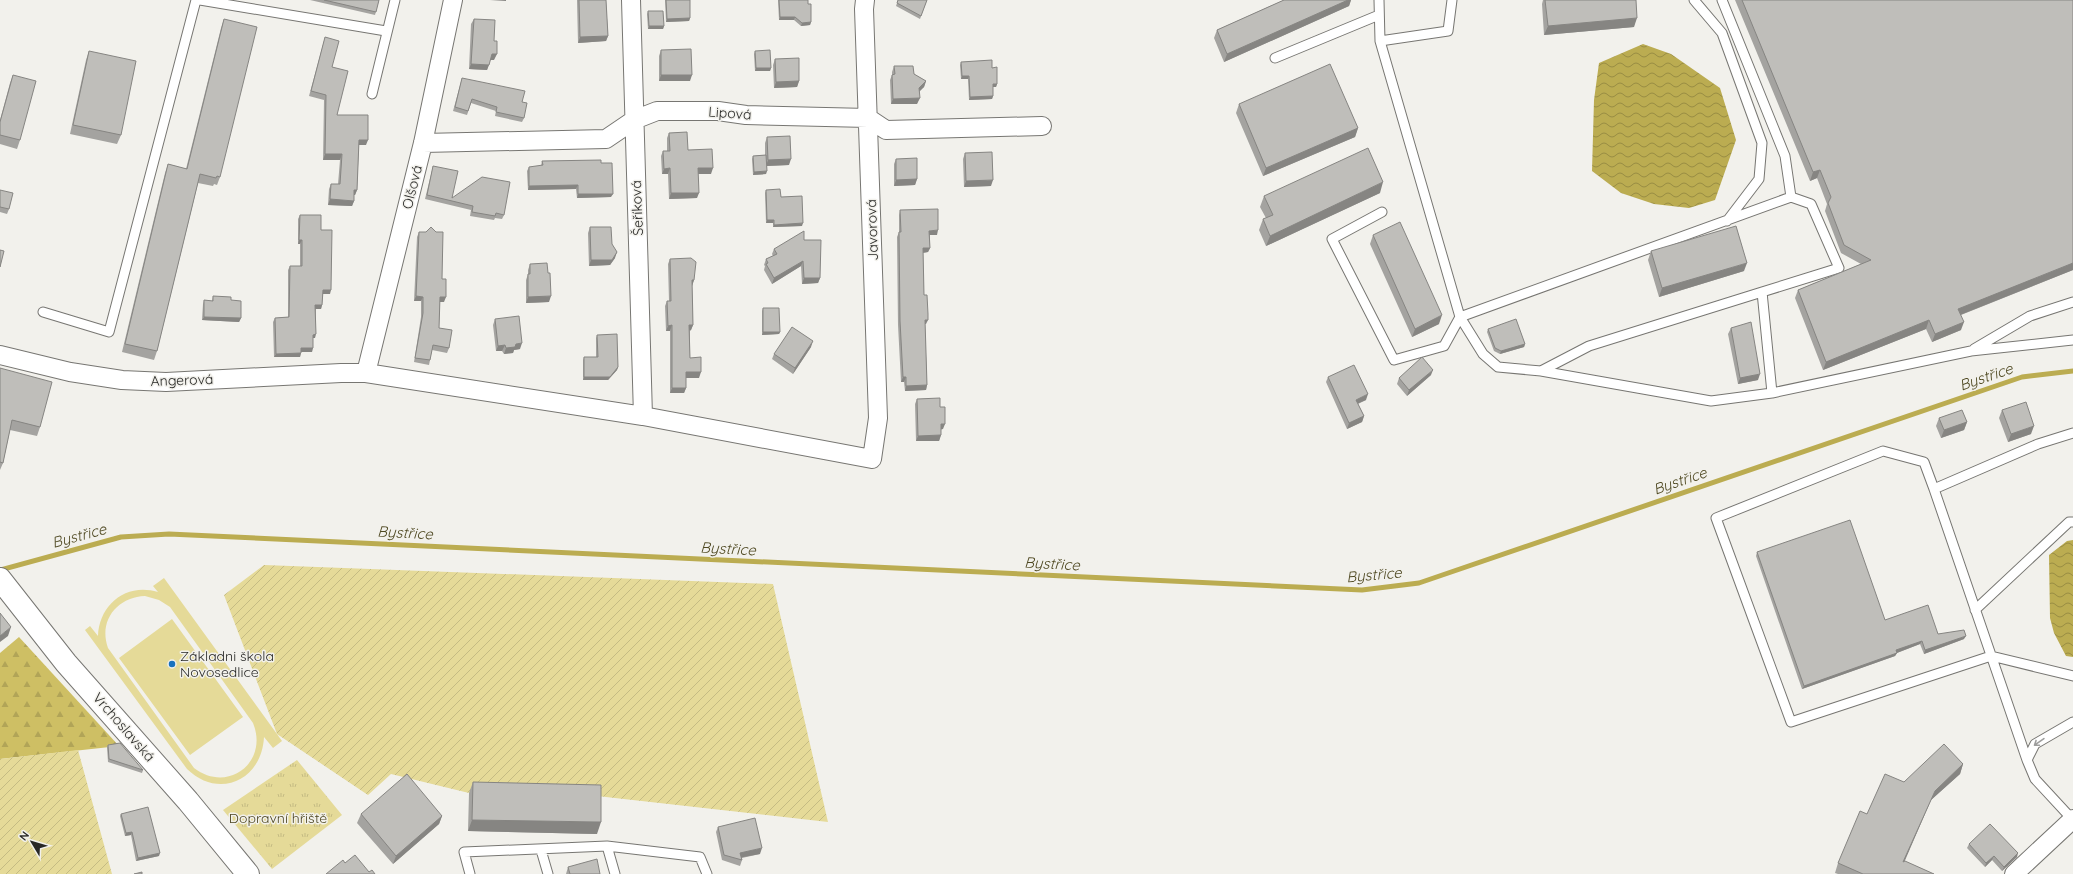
<svg xmlns="http://www.w3.org/2000/svg" width="2073" height="874" font-family="Quicksand,sans-serif">
	<style>
		.grass { fill: url(#grass-tufts) }
		.forest { fill: url(#forest-firs) }
		.garden { fill: url(#garden-furrows) }
		.pitch { fill: #e5da98; fill-rule: evenodd }
		.water { fill: url(#water-waves) }
		.lines { fill: none; stroke-linecap: round; stroke-linejoin: round }
		.stream { stroke: #bbac51; stroke-width: 5 }
		.lane-casing { stroke: #777672; stroke-width: 11 }
		.street-casing { stroke: #777672; stroke-width: 20 }
		.secondary-casing { stroke: #777672; stroke-width: 24 }
		.lane { stroke: #fff; stroke-width: 9 }
		.street { stroke: #fff; stroke-width: 18 }
		.secondary { stroke: #fff; stroke-width: 22 }
		.wall { fill: #a4a3a0 }
		.shaded-wall { fill: #868582 }
		.building { fill: #bfbeba; stroke: #868582 }
		.oneway { stroke: #9e9e9d }
		.poi-dot { fill: #1771be; stroke: #f2f1ec; stroke-width: 1.5 }
		.labels { text-anchor: middle; stroke-width: 3; stroke-linejoin: round; paint-order: stroke }
		.street-label { font-size: 14px; fill: #282826; stroke: #f2f1ec }
		.poi-label { font-size: 14px; fill: #282826; stroke: #f2f1ec; text-anchor: start }
		.park-label { font-size: 14px; fill: #4c451f; stroke: #f2f1ec }
		.water-label { font-size: 15px; font-style: italic; fill: #4f4922; stroke: #f2f1ec }
	</style>
	<defs>
		<pattern id="grass-tufts" width="24" height="20" patternUnits="userSpaceOnUse"><rect width="24" height="20" fill="#e5da98"/><path d="M3 7l-1-3M5 7V3M7 7l1-3M15 17l-1-3M17 17v-4M19 17l1-3" fill="none" stroke="#c4bb83"/></pattern>
		<pattern id="forest-firs" width="22" height="20" patternUnits="userSpaceOnUse"><rect width="22" height="20" fill="#cebf64"/><path d="M5 1l3.5 6h-7zM16 11l3.5 6h-7z" fill="#b1a457"/></pattern>
		<pattern id="garden-furrows" width="10" height="10" patternUnits="userSpaceOnUse"><rect width="10" height="10" fill="#e5da98"/><path d="M-1 1l2-2M0 10L10 0M9 11l2-2" fill="none" stroke="#c4bb83"/></pattern>
		<pattern id="water-waves" width="16" height="10" patternUnits="userSpaceOnUse"><rect width="16" height="10" fill="#bbac51"/><path d="M0 5q4-4 8 0t8 0" fill="none" stroke="#988c43"/></pattern>
	</defs>
	<rect width="100%" height="100%" fill="#f2f1ec"/>
	<path class="grass" d="M297,760L342,815L272,869L223,810Z"/>
	<path class="forest" d="M19,637L119,746L0,759V653Z"/>
	<path class="garden" d="M264,565L773,584L828,822L597,796L469,793L391,774L368,795L277,734L224,595Z
		M78,750L112,874H0V759Z"/>
	<path class="pitch" d="M164,578L282,741L273,748L264,737C262,780 219,800 187,769L85,630L90,626L98,636C99,605 126,582 158,592L153,586ZM145,596L159,600L170,607L253,723C269,762 228,794 194,768L108,648C98,620 118,597 145,596Z
		M172,619L243,717L190,755L119,658Z"/>
	<path class="water" d="M1643,44L1671,54L1720,88L1736,140L1715,200L1689,208L1654,204L1621,193L1592,171L1594,100L1599,63Z
		M2073,540V657L2066,656L2054,633L2050,618L2049,555L2067,541Z"/>
	<g class="lines">
		<path class="stream" d="M0,570L121,537L169,534L1362,590L1419,583L2022,377L2073,371"/>
		<defs>
			<path id="lane" d="M200,0L386,31
				M1379,0L1380,41L1460,317L1791,197L1785,156L1722,0
				M1694,0L1722,33L1762,143L1759,179L1727,221
				M1380,41L1448,31L1452,0
				M1275,58L1379,15
				M372,94L395,0
				M1382,212L1332,239L1394,360L1444,346L1460,317
				M1762,292L1839,268L1811,204L1791,197
				M43,312L109,332L196,0
				M1460,317L1483,354L1498,367L1541,371L1711,401L1772,393L1971,351L2073,340
				M1974,349L2030,316L2073,302
				M1541,371L1589,346L1762,292L1772,393
				M1934,489L2038,444L2073,433
				M1975,610L2069,522H2073
				M2027,760C1996,669 1965,579 1934,489L1924,462L1883,451L1716,518L1791,722L1991,656L2073,676
				M2072,819L2035,779L2027,760L2035,744L2073,722
				M607,846L615,874
				M541,850L548,874
				M470,874L464,852L607,846L700,857L707,874"/>
			<path id="street" d="M631,0L643,416
				M423,143L606,139L634,120L657,111H718L746,115L868,118L886,130L1042,126
				M0,355L70,372L122,380L166,382L341,373H366L643,416L872,459L878,418L864,9L865,0
				M366,373L423,143L453,0
				M2014,874L2073,819"/>
			<path id="secondary" d="M0,579L66,663L188,801L248,874"/>
		</defs>
		<use href="#lane" class="lane-casing"/>
		<use href="#street" class="street-casing"/>
		<use href="#secondary" class="secondary-casing"/>
		<use href="#lane" class="lane"/>
		<use href="#street" class="street"/>
		<use href="#secondary" class="secondary"/>
	</g>
	<path class="wall" d="M310,0H379L375,15Z
		M577,0H606L608,36L606,41L578,43Z
		M665,0H690V18L689,21L666,22Z
		M778,0H808V4L811,22L810,25L801,26L794,20H779Z
		M898,0H927L920,19L896,6Z
		M1284,0H1351L1349,6L1224,62L1214,38L1217,30Z
		M1543,0H1636L1634,27L1544,35L1542,4Z
		M1735,0H2073V270L1961,315V330L1932,342L1926,329L1823,370L1795,298L1798,290L1861,264L1841,253L1825,211L1827,204L1817,178L1810,181Z
		M648,11L664,26L663,29H648L647,14Z
		M224,19L220,177L217,185L214,184L213,186L198,183L157,351L154,360L122,352L165,173L168,164L186,169L221,28Z
		M474,19L494,41V60H490L487,70L469,69L471,24Z
		M325,37L332,67L337,115L366,145H359L357,190L355,195H354V201L352,206L328,205L329,189L331,184H338L340,160H323L324,100L309,96Z
		M661,50L690,81H659V56Z
		M89,51L121,135L117,144L70,134L86,60Z
		M755,51L771,68L770,71H755L754,54Z
		M775,59L799,81L797,87L774,88L773,65Z
		M961,62L992,68L997,84L996,87H993V96L992,99L969,100L968,79H961L960,65Z
		M894,66L914,74L926,81L924,87L919,91L917,104H891L890,80L892,75V72Z
		M13,75L20,140L17,149L0,144V120L10,83Z
		M462,78L522,102L524,118L522,122L495,116L496,111L471,103L467,115L453,111Z
		M1239,104L1358,128L1355,137L1263,176L1236,113Z
		M669,133L688,150L711,174H698L697,198L669,199L668,174H662L661,156L663,151H667V138Z
		M767,137L789,165L767,166L766,174L753,175L752,159L753,156L765,155V143Z
		M965,153L991,186L964,187L963,159Z
		M896,159L917,179L915,185L894,186V164Z
		M542,161L601,163L611,197L577,198L576,189L528,190L527,171L529,167L541,166Z
		M433,166L452,198L504,215L502,219L495,218L494,220L470,216L471,210L425,199Z
		M0,190L9,209L7,214L0,212Z
		M766,190L781,197L802,226L773,227V223H766L765,193Z
		M1380,193L1266,246L1259,230L1263,219L1266,218L1260,207L1264,196Z
		M900,210L937,235H930V248L928,252L923,253L924,295L926,324H925L927,385L926,390L905,391L904,382H901L898,325L897,237L899,232V215Z
		M300,215L321,230L330,294H323L322,305L321,309H316L315,338H313L312,352H301L300,357H274L273,322L275,318L288,317V270L290,266H300V244H298V219Z
		M590,227L615,258L610,265L589,266L588,233Z
		M419,232L442,279L444,302H440L439,328L449,348L447,353L432,350L429,365L414,362L421,317V301H414L417,237Z
		M1373,235L1439,324L1412,337L1370,244Z
		M804,240L820,278L818,283L802,284L801,266L772,284L764,270L765,266L764,265L766,259L773,256L772,254L774,249Z
		M1651,251L1744,271L1659,297L1648,260Z
		M670,259L694,280L692,286L693,325L691,330L690,331V358L699,378H686V388L684,393H670V331H666L665,306L667,301H669L668,264Z
		M530,264L549,302L526,303V280L528,274V270Z
		M213,296L231,300L241,318L239,322L202,320L203,304L204,300L212,301Z
		M763,308L780,332L779,334L762,335V311Z
		M495,319L520,349L514,350L513,353L504,354L502,351H496L493,325Z
		M1731,328L1758,380L1738,384L1728,334Z
		M1488,329L1525,344L1524,347L1500,354L1494,351L1487,332Z
		M597,335L618,367L617,370L608,380H583V360L584,357H596V338Z
		M811,347L793,374L772,359L774,354Z
		M0,368L40,427L37,436L10,430L3,463L0,470Z
		M1431,375L1407,396L1397,384L1399,378Z
		M1328,377L1366,400L1358,404L1364,416L1362,422L1347,429L1326,382Z
		M917,399L940,407L943,429H941V435L939,441H916L915,404Z
		M2002,410L2031,434L2008,442L1999,418Z
		M1939,418L1967,422L1964,430L1941,438L1936,426Z
		M1757,552L1885,620L1938,634L1964,639L1924,654L1920,644L1897,653L1895,656L1802,689L1756,556Z
		M108,745L143,770L142,773L108,762L107,747Z
		M1963,764L1960,774L1931,800L1904,861L1934,874H1838L1835,873L1838,863L1867,814L1904,782Z
		M473,782L597,834L468,831L469,793Z
		M121,814L159,856L136,861L131,835L125,836L120,816Z
		M361,814L442,816L439,824L393,864L357,823Z
		M718,827L760,854L742,858V860L740,866L722,860L716,832Z
		M1969,844L2017,857L2002,871L1992,860L1985,867L1967,848Z
		M568,867L600,874H566Z"/>
	<path class="shaded-wall" d="M490,0H506V1Z
		M1348,0H1351L1349,6L1224,62L1227,54Z
		M780,17H795L794,20H779Z
		M690,18L689,21L666,22L667,19Z
		M1637,18L1634,27L1544,35L1548,26Z
		M811,22L810,25L801,26L802,23Z
		M649,26H664L663,29H648Z
		M608,36L606,41L578,43L580,37Z
		M492,54H497L494,60H490Z
		M471,64L489,65L487,70L469,69Z
		M756,68H771L770,71H755Z
		M661,75H692L690,81H659Z
		M962,76H969L968,79H961Z
		M799,81L797,87L774,88L776,82Z
		M926,81L924,87L917,94L919,88Z
		M993,84H997L996,87H992Z
		M993,96L992,99L969,100L970,97Z
		M920,98L917,104H891L893,99Z
		M1358,128L1355,137L1263,176L1266,168Z
		M359,140H368L366,145H357Z
		M325,154H342L340,160H323Z
		M791,159L789,165L766,166L768,160Z
		M670,168L668,174H662L664,169Z
		M698,168H713L711,174H696Z
		M1820,170L1817,178L1810,181L1813,172Z
		M767,171L766,174L753,175L754,172Z
		M917,179L915,185L894,186L896,180Z
		M993,180L991,186L964,187L966,181Z
		M1383,182L1380,193L1266,246L1270,236Z
		M578,185L576,189L528,190L529,186Z
		M354,190H357L355,195H353Z
		M671,193H699L697,198L669,199Z
		M578,194H613L611,197L577,198Z
		M330,199L354,201L352,206L328,205Z
		M767,220H774L773,223H766Z
		M803,223L802,226L773,227L774,225Z
		M938,230L937,235H928L929,231Z
		M299,240H302L300,244H298Z
		M923,248H930L928,252L921,253Z
		M617,252L615,258L610,265L589,266L591,260Z
		M803,261L801,266L772,284L774,278Z
		M1747,263L1744,271L1659,297L1662,288Z
		M2073,263V270L1955,317L1958,309Z
		M804,278H820L818,283L802,284Z
		M692,280H694L692,286H690Z
		M323,290H331L330,294H321Z
		M416,296L423,297L421,301H414Z
		M551,296L549,302L526,303L528,297Z
		M440,297H446L444,302H438Z
		M315,305H322L321,309H314Z
		M1442,315L1439,324L1412,337L1415,329Z
		M204,317L241,318L239,322L202,320Z
		M925,320H928L926,324H923Z
		M1929,320L1926,329L1823,370L1826,362Z
		M1964,322L1961,330L1932,342L1935,334Z
		M672,325L670,331H666L668,326Z
		M689,325H693L691,330L687,331Z
		M763,332H780L779,334L762,335Z
		M316,334L315,338H311L313,335Z
		M813,341L811,347L793,374L795,368Z
		M522,343L520,349L514,350L513,353L504,354L506,348L516,344Z
		M1525,344L1524,347L1500,354L1501,351Z
		M505,345L502,351H496L498,346Z
		M301,348H313L312,352H300Z
		M301,353L300,357H274L276,354Z
		M618,367L617,370L608,380H583L584,377Z
		M1433,370L1431,375L1407,396L1409,390Z
		M686,372H701L699,378H684Z
		M1760,374L1758,380L1738,384L1740,378Z
		M903,377H906L904,382H901Z
		M927,385L926,390L905,391L906,386Z
		M672,388H686L684,393H670Z
		M1368,394L1366,400L1354,405L1356,400Z
		M1364,416L1362,422L1347,429L1349,423Z
		M1967,422L1964,430L1941,438L1944,430Z
		M941,424H945L943,429L939,430Z
		M2034,426L2031,434L2008,442L2011,434Z
		M941,435L939,441H916L918,436Z
		M11,627L8,636L0,642V636Z
		M1966,636L1964,639L1924,654L1925,650Z
		M1922,641L1920,644L1894,654L1896,650Z
		M1897,653L1895,656L1802,689L1804,686Z
		M1963,764L1960,774L1931,800L1900,872L1903,862L1935,791Z
		M442,816L439,824L393,864L396,856Z
		M472,820L601,822L597,834L468,831Z
		M132,832L131,835L125,836L126,833Z
		M762,848L760,854L738,858L740,853Z
		M160,853L159,856L136,861L138,858Z
		M2018,853L2017,857L2002,871L2004,867Z
		M1994,856L1992,860L1985,867L1986,863Z"/>
	<path class="building" d="M324,0H379L376,12Z
		M579,0H606L608,36L580,37Z
		M666,0H690V18L667,19Z
		M779,0H808V4H811V22L802,23L795,17H780Z
		M898,0H927L921,16L897,3Z
		M1284,0H1348L1227,54L1217,30Z
		M1545,0H1636L1637,18L1548,26Z
		M1742,0H2073V263L1958,309L1964,322L1935,334L1929,320L1826,362L1798,290L1871,260L1844,245L1828,203L1831,197L1820,170L1813,172Z
		M648,11H663L664,26H649Z
		M224,19L257,27L220,177L217,176L216,178L200,174L157,351L125,344L168,164L187,169Z
		M474,19L495,20L494,41H497V54H492L489,65L471,64Z
		M325,37L339,41L332,67L348,71L337,115H368V140H359L357,190H354V201L330,199L331,184H340L342,154H325L326,95L311,91Z
		M691,49L692,75H661V50Z
		M770,50L771,68H756L755,51Z
		M89,51L136,61L121,135L73,125Z
		M799,58V81L776,82L775,59Z
		M992,60V68L997,67V84H993V96L970,97L969,76H962L961,62Z
		M1330,64L1358,128L1266,168L1239,104Z
		M894,66H913L914,74L926,81L919,88L920,98L893,99L892,75L895,74Z
		M13,75L36,81L20,140L0,135V122Z
		M462,78L525,91L522,102L527,103L524,118L496,112L497,107L472,99L468,111L455,107Z
		M687,132L688,150L712,149L713,168H698L699,193H671L670,168L664,169L663,151H670L669,133Z
		M790,136L791,159L768,160L767,137Z
		M1368,148L1383,182L1270,236L1263,219L1273,215L1264,196Z
		M992,152L993,180L966,181L965,153Z
		M766,155L767,171L754,172L753,156Z
		M917,158V179L896,180V159Z
		M601,160V163H612L613,194H578V185L529,186V167L543,165L542,161Z
		M433,166L458,171L452,198L482,177L510,182L504,215L496,213L495,216L472,212L473,206L427,195Z
		M780,189L781,197L802,196L803,223L774,225V220H767L766,190Z
		M0,190L13,193L9,209L0,207Z
		M938,209V230L929,231L930,248H923L924,295H927L928,314V320H925L927,385L906,386V377H903L900,321L899,232H901L900,210Z
		M300,215H321V230H332L331,290H323L322,305H315L316,334L313,335V348H301V353L276,354L275,318L289,317L290,266H302V240H299Z
		M1400,222L1442,315L1415,329L1373,235Z
		M1736,226L1747,263L1662,288L1651,251Z
		M431,227L436,232H443L442,279H446V297H440L439,328L452,330L449,348L433,345L430,360L415,358L423,313V297L416,296L419,232H426Z
		M590,227H611L612,244L617,252L612,260H591Z
		M804,231V240H821L820,278H804L803,261L774,278L766,264L768,263L766,259L777,254L774,249Z
		M0,250L4,251L0,267Z
		M691,258L696,262L694,280H692L693,325H689L690,358L701,357V372H686V388H672V325L668,326L667,301H671L670,259Z
		M547,263L548,273H550L551,296L528,297V274H530V264Z
		M213,296L231,297V300L241,301V318L204,317V300L213,301Z
		M763,308H779L780,332H763Z
		M519,316L522,343L516,344L515,347L506,348L505,345L498,346L495,319Z
		M1516,319L1525,344L1501,351L1495,348L1488,329Z
		M1751,322L1760,374L1740,378L1731,328Z
		M792,327L813,341L795,368L774,354Z
		M617,334L618,367L610,377H584V357H598L597,335Z
		M1422,357L1433,370L1409,390L1399,378Z
		M1354,365L1368,394L1356,400L1364,416L1349,423L1328,377Z
		M0,368L52,382L40,427L12,420L3,463L0,462Z
		M940,398V407H945V424H941V435L918,436L917,399Z
		M2026,402L2034,426L2011,434L2002,410Z
		M1962,410L1967,422L1944,430L1939,418Z
		M1850,520L1885,620L1928,605L1938,634L1964,630L1966,636L1925,650L1922,641L1896,650L1897,653L1804,686L1757,552Z
		M0,613L11,627L0,636Z
		M120,743L143,770L109,759L108,745Z
		M1944,744L1963,764L1935,791L1903,862L1905,861L1934,874H1863L1838,863L1860,811L1867,814L1885,774L1904,782Z
		M407,774L442,816L396,856L361,814Z
		M473,782L601,785V822L472,820Z
		M148,807L160,853L138,858L132,832L126,833L121,814Z
		M755,818L762,848L740,853L742,860L724,855L718,827Z
		M1990,824L2018,853L2004,867L1994,856L1986,863L1969,844Z
		M355,855L369,872L372,870L375,874H326L343,860L345,863Z
		M597,859L600,874H570L568,867Z
		M142,872V874H134Z"/>
	<defs><path id="oneway-shaft" d="M-6 0H5M1.5-3L5.5 0L1.5 3" fill="none" stroke-width="1.6" stroke-linecap="round" stroke-linejoin="round"/></defs>
	<use class="oneway" href="#oneway-shaft" transform="translate(2039 742) rotate(145)"/>
	<circle class="poi-dot" cx="172" cy="664" r="4"/>
	<g class="labels">
		<g class="street-label">
			<text transform="translate(730 113) rotate(4)" y="5">Lipová</text>
			<text transform="translate(412 187) rotate(-76)" y="5">Olšová</text>
			<text transform="translate(637 208) rotate(-92)" y="5">Šeříková</text>
			<text transform="translate(872 230) rotate(-92)" y="5">Javorová</text>
			<text transform="translate(182 380) rotate(-2)" y="5">Angerová</text>
			<text transform="translate(124 727) rotate(49)" y="5">Vrchoslavská</text>
		</g>
		<g class="poi-label">
			<text x="180" y="661">Základni škola<tspan x="180" dy="16">Novosedlice</tspan></text>
		</g>
		<g class="park-label">
			<text x="278" y="823">Dopravní hřiště</text>
		</g>
		<g class="water-label">
			<text transform="translate(1986 377) rotate(-19)" y="5">Bystřice</text>
			<text transform="translate(1680 481) rotate(-19)" y="5">Bystřice</text>
			<text transform="translate(405 533) rotate(3)" y="5">Bystřice</text>
			<text transform="translate(79 536) rotate(-15)" y="5">Bystřice</text>
			<text transform="translate(728 549) rotate(3)" y="5">Bystřice</text>
			<text transform="translate(1052 564) rotate(3)" y="5">Bystřice</text>
			<text transform="translate(1374 575) rotate(-5)" y="5">Bystřice</text>
		</g>
	</g>
	<g transform="translate(32 842) rotate(308)" stroke="#f2f1ec" stroke-width="3" paint-order="stroke">
	<path d="M0-3L7 15L0 10L-7 15Z" fill="#282826"/>
	<text y="-6" font-size="11" font-weight="bold" text-anchor="middle" fill="#282826">N</text>
	</g>
</svg>
